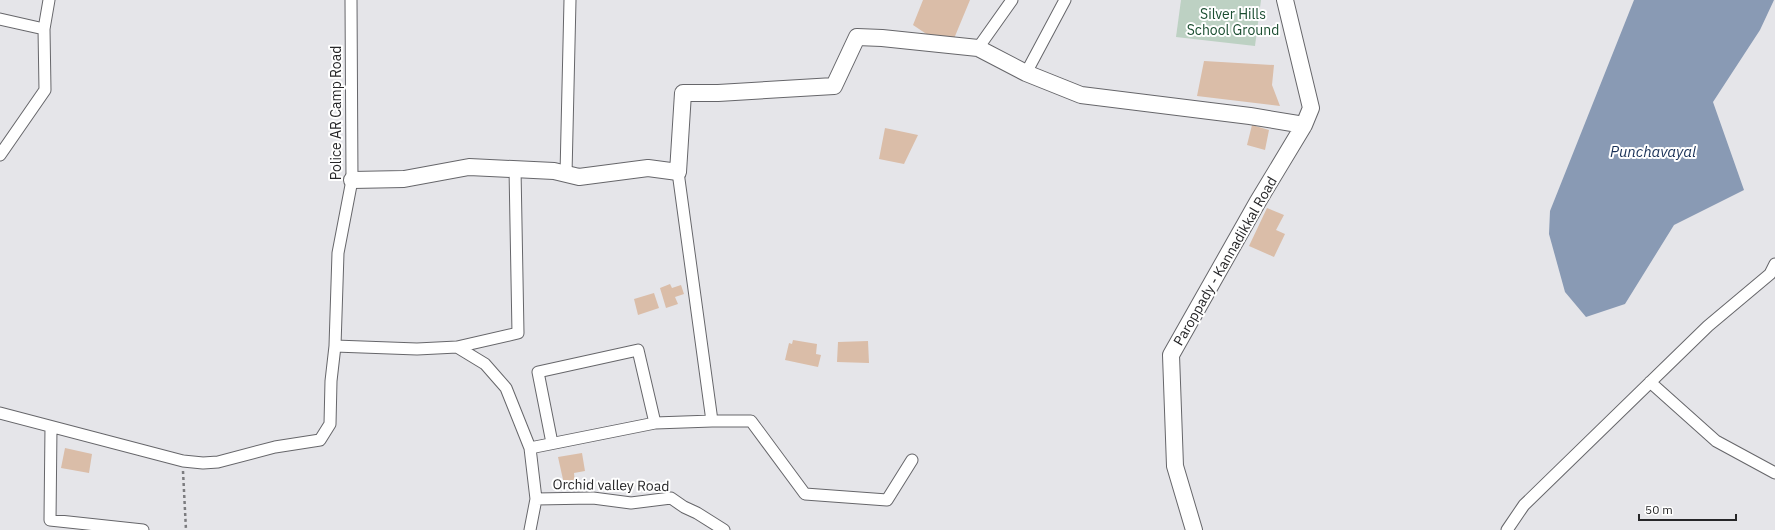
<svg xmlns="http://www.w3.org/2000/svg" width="1775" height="530" font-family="'IBM Plex Sans',sans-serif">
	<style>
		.green { fill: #bdd1c3 }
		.water { fill: #899ab4 }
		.building { fill: #dabda8 }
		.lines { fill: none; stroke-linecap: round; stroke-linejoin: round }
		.street-casing { stroke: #66666a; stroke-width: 13 }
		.secondary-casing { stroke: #66666a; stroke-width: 18 }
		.path { stroke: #7c7c7f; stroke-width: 2.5; stroke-dasharray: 3 3; stroke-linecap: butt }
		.street { stroke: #fff; stroke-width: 11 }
		.secondary { stroke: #fff; stroke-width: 16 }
		.labels { text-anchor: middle; stroke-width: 4; stroke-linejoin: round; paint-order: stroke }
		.park-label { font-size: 14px; fill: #1b4e31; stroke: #fff }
		.street-label { font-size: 14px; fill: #262628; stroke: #fff }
		.water-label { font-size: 15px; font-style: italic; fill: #1a3258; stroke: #fff }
	</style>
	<rect width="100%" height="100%" fill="#e5e5e9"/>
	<path class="green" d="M1181,0H1261L1255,46L1176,37Z"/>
	<path class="water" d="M1634,0H1774L1760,30L1713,102L1744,190L1674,225L1625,304L1586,317L1565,292L1549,234L1550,211Z"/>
	<path class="building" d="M923,0H970L953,41L934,39L913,25Z
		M1204,61L1274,65L1272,85L1280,106L1197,96Z
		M1252,125L1269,130L1265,150L1247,145Z
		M885,128L918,135L904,164L879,159Z
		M1267,208L1284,215L1276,230L1285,234L1274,257L1249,246Z
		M670,284L672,288L681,285L684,294L675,297L678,304L666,308L660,288Z
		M654,293L659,308L638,315L634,299Z
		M793,340L817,344L816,354L821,355L818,367L785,360L789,343L792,344Z
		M868,341L869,363L837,362L838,342Z
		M65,448L92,454L89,473L61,468Z
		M582,453L585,471L574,473L575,482L564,484L558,457Z"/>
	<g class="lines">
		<defs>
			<path id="street" d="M351,0L352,180L338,253L335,346L417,349L457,347L485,364L506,388L530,448L536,499L530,530
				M0,19L44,29L49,0
				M978,48L1012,0
				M1026,73L1065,0
				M0,155L45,90L44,29
				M678,172L712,421H751L805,494L887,500L912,460
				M566,174L570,0
				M457,347L518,333L515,169
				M1650,382L1716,441L1775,473
				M0,413L183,461L203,463L218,462L275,447L320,440L330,424L331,381L335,346
				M655,423L712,421
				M51,427L50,520L143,530
				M530,448L655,423L638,350L538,372L552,443
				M536,499L593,498L631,503L671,498L684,507L697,513L724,530
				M1507,530L1524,505L1708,326L1770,274L1775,264"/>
			<path id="secondary" d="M352,180L404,179L469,167L554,171L579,177L648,168L678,172L683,93H718L834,86L857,37L882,38L978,48L1026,73L1081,95L1250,116L1304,125
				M1194,530L1175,466L1171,355L1257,203L1304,125L1311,108L1285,0"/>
		</defs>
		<use href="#street" class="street-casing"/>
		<use href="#secondary" class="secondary-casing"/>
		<path class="path" d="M183,471L186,530"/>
		<use href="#street" class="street"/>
		<use href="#secondary" class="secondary"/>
	</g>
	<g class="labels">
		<g class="park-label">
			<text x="1233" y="19">Silver Hills<tspan x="1233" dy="16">School Ground</tspan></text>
		</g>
		<g class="street-label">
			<text transform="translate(336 113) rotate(-90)" y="5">Police AR Camp Road</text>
			<text transform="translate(1225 261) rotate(-60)" y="5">Paroppady - Kannadikkal Road</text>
			<text transform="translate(611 485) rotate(1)" y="5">Orchid valley Road</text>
		</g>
		<g class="water-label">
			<text x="1653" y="157">Punchavayal</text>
		</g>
	</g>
	<path d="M1639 514v6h97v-6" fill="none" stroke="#262628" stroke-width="2"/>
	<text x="1645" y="514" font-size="12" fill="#262628" stroke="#ffffff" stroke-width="3" paint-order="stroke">50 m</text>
</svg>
